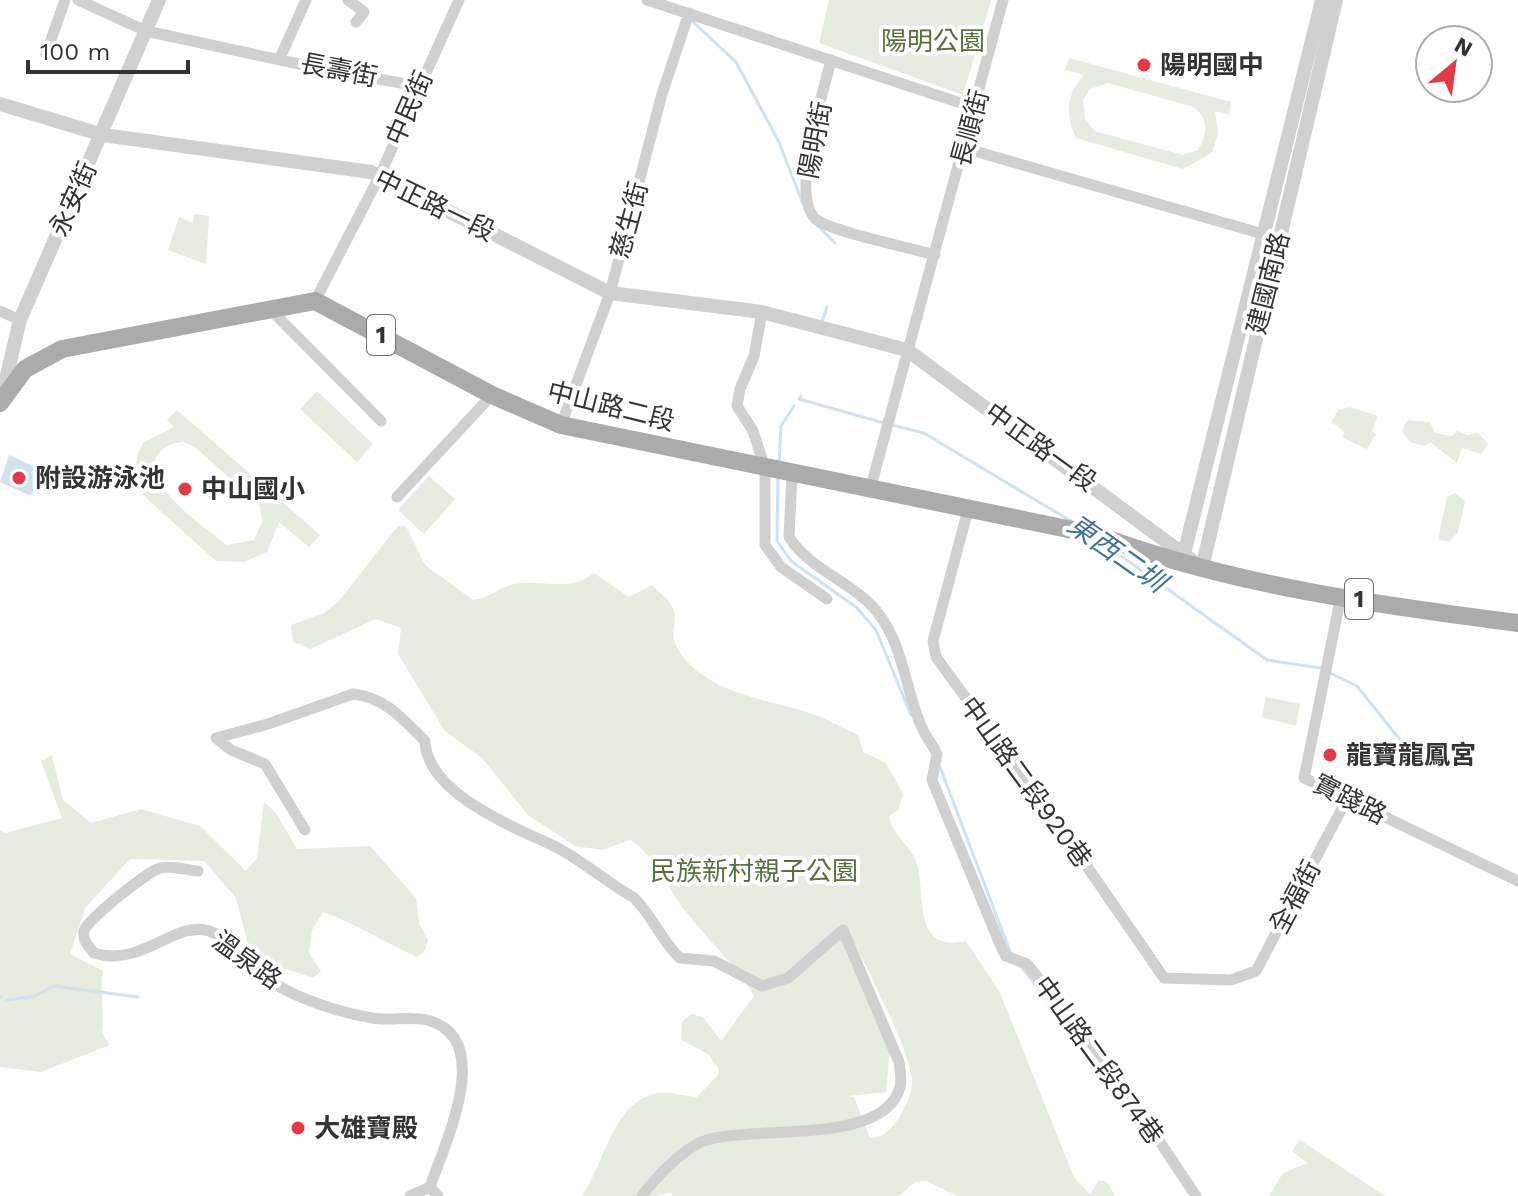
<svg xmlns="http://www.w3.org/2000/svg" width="1518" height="1196" font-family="'Work Sans','Noto Sans TC',sans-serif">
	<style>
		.green { fill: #e6ecdf; fill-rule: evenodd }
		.water { fill: #cfe2ee }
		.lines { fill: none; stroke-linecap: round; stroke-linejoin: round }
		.stream { stroke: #cfe2ee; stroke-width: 3 }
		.minor { stroke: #d0d0d0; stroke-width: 11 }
		.tertiary { stroke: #d0d0d0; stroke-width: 14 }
		.primary { stroke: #ababab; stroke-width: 18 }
		.poi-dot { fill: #e63946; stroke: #fff; stroke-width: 3 }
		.labels { text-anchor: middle; stroke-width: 8; stroke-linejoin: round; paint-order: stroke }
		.shield { fill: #fff; stroke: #707070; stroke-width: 2 }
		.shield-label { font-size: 24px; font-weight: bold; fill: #333 }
		.park-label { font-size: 26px; fill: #56703f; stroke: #fff }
		.poi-label { font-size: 26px; font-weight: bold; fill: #333; stroke: #fff; text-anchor: start }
		.street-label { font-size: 26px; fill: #333; stroke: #fff }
		.water-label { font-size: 28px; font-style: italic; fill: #3f7597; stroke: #fff }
	</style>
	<rect width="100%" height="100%" fill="#fff"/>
	<path class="green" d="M829,0H991L963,95L819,43Z
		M1069,58L1231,102L1229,115L1215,111L1218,134L1212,153L1183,169L1076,138C1065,115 1066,94 1084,75L1065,70ZM1108,83L1194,107C1209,120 1208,133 1198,150L1183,155L1094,131L1085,118L1083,100L1090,89Z
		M194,214L209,216L206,264L168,250L179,217L193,223Z
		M317,391L373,444L357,462L300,409Z
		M1349,407L1378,416L1372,431L1376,434L1367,449L1343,438L1344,432L1332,422L1338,410Z
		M177,410L320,535L309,547L279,522L267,552L244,562L216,561L143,495L135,467L138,454L143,443L174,427L167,420ZM183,442L195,447L260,506L262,522L254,540L226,545C206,528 141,485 157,456C163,446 172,443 183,442Z
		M1407,420L1430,422L1435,433L1452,436L1457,431L1467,435L1478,433L1488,444L1481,454L1462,448L1457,463L1430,442L1425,446L1410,442L1402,431Z
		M429,476L455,499L424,534L398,510Z
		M1455,493L1465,501L1458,532L1449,542L1438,539L1447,497Z
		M398,526H406L425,565L473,600C490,598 500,587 514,584C543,579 570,593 594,573L629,597L652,585C657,591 665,596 670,603C684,625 661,631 685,659C717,696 771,700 813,714C828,720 843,728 858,735L863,752L886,763L903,794L898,811L890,815C889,833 908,843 915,859C928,890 909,954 966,941L1000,993L1074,1177L1090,1195L1099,1180L1107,1182L1115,1196H957L927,1181L915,1182L899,1196H672L671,1192L657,1196H582C604,1165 611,1107 653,1094C665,1090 685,1096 697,1097L718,1075L719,1069L708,1054L681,1040L682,1022L691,1014L703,1017L721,1041L754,996C735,965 710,942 687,913C668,890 656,856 630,840L602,850L575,846L528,815L482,758L445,731L398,654L401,628L376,619L310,649L293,642L291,625L324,613L338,602ZM847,928C862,960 913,1053 912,1083C912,1095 904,1108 899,1118C892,1128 883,1139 870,1138L854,1097L848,1096L886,1092L890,1050Z
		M1266,697L1300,704L1296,726L1262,717Z
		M52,755L63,800L91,823L141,809L200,826L246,871L257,858L264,802L276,813L297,849L370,846L416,898L419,924L428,940L425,950L417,957C385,943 356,923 323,912L312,930L309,953L321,971L313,978L278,966L248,944L236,898L204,861L130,859L85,908L70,954L103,971C99,993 105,1011 102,1033L110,1045L41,1072L0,1067V830L5,833L62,818L41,761Z
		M1300,1140L1385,1196H1269L1283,1173L1308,1163L1292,1151Z"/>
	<path class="water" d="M9,455L42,470L31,496L0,482Z"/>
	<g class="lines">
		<path class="stream" d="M690,19L736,62L779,142L803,204
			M810,218L835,243
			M822,322L827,307
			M801,396L799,399L884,423
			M892,425L924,433L1074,523
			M779,463L781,426L794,406
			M778,475L777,541L791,561L856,607L876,630L911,715
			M1110,548L1267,660L1321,668
			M1328,672L1357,686L1405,746
			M940,767L1011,954
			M1021,966L1131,1109
			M0,996L1,997
			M7,1000L35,996L54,986L138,997"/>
		<path class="minor" d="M78,0L146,31L322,69L418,86
			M348,0L364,12L356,22
			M647,0L976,108
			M46,54L65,0
			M280,58L306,0
			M831,60C824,91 788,199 817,220C833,232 911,248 935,255
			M964,148L1263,234
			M315,301L380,175L459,0
			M270,309L381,421
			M0,311L20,320
			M762,312L754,356L740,389L737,406L753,431L765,468V545L781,567L827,599
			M561,425L610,293L662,94L689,13
			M792,475L789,537C808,567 844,579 869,603C903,635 904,688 922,728C926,737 933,745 937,754L932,780L1002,949L1006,956L1027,964L1108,1064L1196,1196
			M870,490L1003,0
			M397,497L492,395
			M968,510L933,641L936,657L1059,826L1164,978L1231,980L1256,971L1347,799
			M1341,596L1304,778L1518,881
			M216,738L268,724L353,694C385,697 403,719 425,741C427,794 514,827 554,846C582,860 606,882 633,897C653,915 660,940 680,958L714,961L762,986L788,978L843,930L899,1062C900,1069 902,1080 900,1087C884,1148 748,1123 701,1142C681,1151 655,1178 642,1196
			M216,738L231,750L265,764L305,830
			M198,871C187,870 171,865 160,868C150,870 85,921 84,931C82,940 89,947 94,953C141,968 175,920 209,931C227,936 234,957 249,967C263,977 281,988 296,995C319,1005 348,1014 372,1018C390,1021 410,1016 427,1020C497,1038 444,1145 430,1187
			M410,1196L430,1187L438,1196"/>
		<path class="tertiary" d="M0,104L103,135L371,172L610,293L762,312L907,350L1202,568L1336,0
			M1,400L20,320L159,0
			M1183,558L1322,0"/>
		<path class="primary" d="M0,403L25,369L62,349L315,301L492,395L561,425L1097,535C1231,585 1377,605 1518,623"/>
	</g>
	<g class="poi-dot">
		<circle cx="1144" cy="65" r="8"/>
		<circle cx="19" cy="478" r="8"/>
		<circle cx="185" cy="489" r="8"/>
		<circle cx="1330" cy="755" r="8"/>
		<circle cx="298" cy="1128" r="8"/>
	</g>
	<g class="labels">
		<g class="shield">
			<rect x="367" y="315" width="28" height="40" rx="6"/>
			<rect x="1345" y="579" width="28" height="40" rx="6"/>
		</g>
		<g class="shield-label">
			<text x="381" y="343">1</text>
			<text x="1359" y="607">1</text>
		</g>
		<g class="park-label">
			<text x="933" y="50">陽明公園</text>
			<text x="754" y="880">民族新村親子公園</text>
		</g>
		<g class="poi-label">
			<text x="1160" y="74">陽明國中</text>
			<text x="35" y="487">附設游泳池</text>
			<text x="201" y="498">中山國小</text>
			<text x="1346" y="764">龍寶龍鳳宮</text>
			<text x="314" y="1137">大雄寶殿</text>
		</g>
		<g class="street-label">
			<text transform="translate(339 70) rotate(11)" y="9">長壽街</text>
			<text transform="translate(409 108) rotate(-66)" y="9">中民街</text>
			<text transform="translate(970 128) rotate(-75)" y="9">長順街</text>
			<text transform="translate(815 140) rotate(-79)" y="9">陽明街</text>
			<text transform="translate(73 199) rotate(-66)" y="9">永安街</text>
			<text transform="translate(435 205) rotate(26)" y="9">中正路一段</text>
			<text transform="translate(629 220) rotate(-75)" y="9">慈生街</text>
			<text transform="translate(1268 283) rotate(-76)" y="9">建國南路</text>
			<text transform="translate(611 406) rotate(14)" y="9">中山路二段</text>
			<text transform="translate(1041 447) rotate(36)" y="9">中正路一段</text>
			<text transform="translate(1026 782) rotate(54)" y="9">中山路二段920巷</text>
			<text transform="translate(1350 799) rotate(27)" y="9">實踐路</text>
			<text transform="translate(1295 897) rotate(-62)" y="9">全福街</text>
			<text transform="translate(247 960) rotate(36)" y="9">溫泉路</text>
			<text transform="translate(1099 1060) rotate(54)" y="9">中山路二段874巷</text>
		</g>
		<g class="water-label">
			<text transform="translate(1117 553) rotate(35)" y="10">東西二圳</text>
		</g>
	</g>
	<g transform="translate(1454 64) rotate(29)"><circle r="38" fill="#ffffff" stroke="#adadad" stroke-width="2"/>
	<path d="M0-6L14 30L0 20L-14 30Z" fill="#e63946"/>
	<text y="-12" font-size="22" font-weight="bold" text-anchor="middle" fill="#333333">N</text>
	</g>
	<path d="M28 60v12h160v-12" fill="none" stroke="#333333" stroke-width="4"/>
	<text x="40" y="60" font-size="24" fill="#333333" stroke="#ffffff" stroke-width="6" paint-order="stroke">100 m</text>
</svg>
